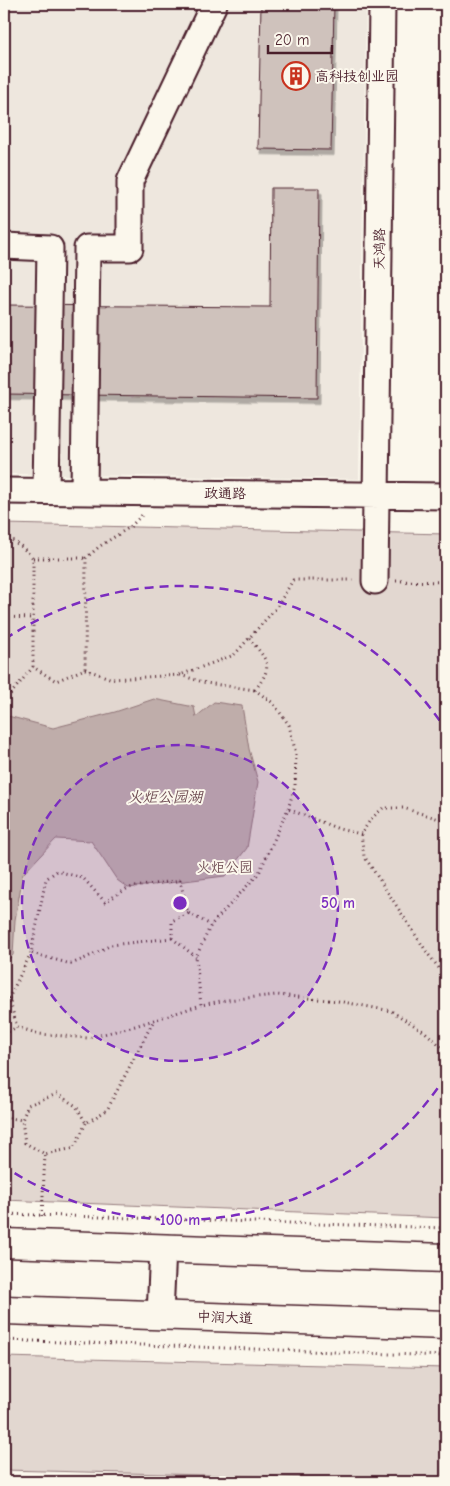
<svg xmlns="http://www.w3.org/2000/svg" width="450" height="1486" font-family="'Comic Neue','LXGW WenKai TC',sans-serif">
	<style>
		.built { fill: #eee7de }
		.green { fill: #e2d7d0; stroke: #967b7e }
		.water { fill: #bfadaa; stroke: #907477 }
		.building { fill: #cfc2bc; stroke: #4a1f2b; filter: url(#shadow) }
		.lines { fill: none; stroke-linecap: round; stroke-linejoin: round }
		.minor-casing { stroke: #4a1f2b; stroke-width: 29 }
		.major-casing { stroke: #4a1f2b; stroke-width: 31 }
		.path { stroke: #4a1f2b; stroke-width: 3; stroke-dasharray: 1 4; stroke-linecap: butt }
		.minor { stroke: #fbf7ec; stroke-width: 25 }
		.major { stroke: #fbf7ec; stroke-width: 28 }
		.ring { fill: none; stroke: #7b2cbf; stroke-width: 2.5; stroke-dasharray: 9 6 }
		.labels { text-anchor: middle; stroke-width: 4; stroke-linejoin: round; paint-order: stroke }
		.poi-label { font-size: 14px; fill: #4a1f2b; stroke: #fbf7ec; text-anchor: start }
		.street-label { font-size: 14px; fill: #4a1f2b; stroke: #fbf7ec }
		.park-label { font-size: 14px; fill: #704d54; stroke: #fbf7ec }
		.water-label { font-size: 15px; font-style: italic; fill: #6d4a51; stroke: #fbf7ec }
		.centre { fill: #7b2cbf; stroke: #fbf7ec; stroke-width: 2.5 }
		.ring-label { font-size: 15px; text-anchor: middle; font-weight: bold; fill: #7b2cbf; stroke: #fbf7ec; stroke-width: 4; stroke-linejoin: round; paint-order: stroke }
	</style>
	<defs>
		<filter id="shadow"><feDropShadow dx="3" dy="5.5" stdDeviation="0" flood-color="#0004"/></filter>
	</defs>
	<rect width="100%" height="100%" fill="#fbf7ec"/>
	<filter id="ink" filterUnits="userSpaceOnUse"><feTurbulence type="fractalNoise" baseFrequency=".02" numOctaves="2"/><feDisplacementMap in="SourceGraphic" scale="10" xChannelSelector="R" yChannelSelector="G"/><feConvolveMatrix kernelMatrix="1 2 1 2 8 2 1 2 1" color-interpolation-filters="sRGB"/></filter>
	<g filter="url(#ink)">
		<path class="built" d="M4,4H366L359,479L4,474Z"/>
		<path class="green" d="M4,524L446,534V1218L4,1200Z
			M4,1357L446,1368V1481L4,1470Z"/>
		<path class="water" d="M154,699L194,707L196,717L214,702L242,706L249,749L258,782L247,848L225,876L128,888L117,880L91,841L56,839L23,874L15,920L13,955L4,964V715L53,728L115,712Z"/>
		<path class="building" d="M261,4H334L331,150L258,149Z
			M271,188H319L317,398L4,394V305L270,307Z"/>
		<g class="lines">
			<defs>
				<path id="minor" d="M4,246L50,248L46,491
					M4,491L446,496
					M84,492L87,248H130V181L214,4
					M375,581L382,4
					M160,1315L163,1248"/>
				<path id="major" d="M4,1243L446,1258
					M4,1310L446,1325"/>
			</defs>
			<use href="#minor" class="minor-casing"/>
			<use href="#major" class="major-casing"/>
			<path class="path" d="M4,535L22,547L33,558V667L56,681L85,669L86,558L100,546L130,527L142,515
				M33,558H86
				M396,581L446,582
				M4,617L33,618
				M249,638C267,661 275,664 255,690L273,703L289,725L296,754L295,786L288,809
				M85,669L112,679L180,675L234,655L277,607L293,580H353
				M180,675L206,683L255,690
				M4,702L33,667
				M446,821L403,808H383L371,819L361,834L364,856L428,954L446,977
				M361,834L339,829L288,809L259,873L211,925L196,957L201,1005L226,1000L277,995L338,1001L391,1011L425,1032L444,1049
				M188,913L172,921V938L111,945L86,958L71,964L31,953L46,879L57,871L83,878L105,902L128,888L180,880L188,913L211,925
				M172,938L196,957
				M31,953L9,998L17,1027L39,1034L88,1038L135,1026L201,1005
				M4,1000L9,998
				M4,1034L17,1027
				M446,1047L444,1049L446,1051
				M4,1117L22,1120
				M86,1123L74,1148L45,1154L25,1143L22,1120L28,1105L57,1094L76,1106L86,1123L107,1110L154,1020
				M4,1214L446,1228
				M42,1216L45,1154
				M4,1340L446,1356"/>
			<use href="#minor" class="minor"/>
			<use href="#major" class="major"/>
		</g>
	</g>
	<circle cx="180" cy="903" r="158" fill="#7b2cbf" fill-opacity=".12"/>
	<g class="ring">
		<circle cx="180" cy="903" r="158"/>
		<path d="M446 1076A317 317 0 0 1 5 1167M5 639A317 317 0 0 1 446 730"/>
	</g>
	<defs>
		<symbol id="building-ring" viewBox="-11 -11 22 22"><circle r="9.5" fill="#fbf7ec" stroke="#c8321e" stroke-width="1.5"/><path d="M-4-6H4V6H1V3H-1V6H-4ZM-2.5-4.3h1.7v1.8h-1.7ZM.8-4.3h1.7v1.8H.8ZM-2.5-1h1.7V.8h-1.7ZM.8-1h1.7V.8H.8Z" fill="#c8321e"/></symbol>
	</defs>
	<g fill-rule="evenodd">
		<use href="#building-ring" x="280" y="60" width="32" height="32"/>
	</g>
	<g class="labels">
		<g class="poi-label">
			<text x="315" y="81">高科技创业园</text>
		</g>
		<g class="street-label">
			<text transform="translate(379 249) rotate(-89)" y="5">天鸿路</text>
			<text transform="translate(225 493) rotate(1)" y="5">政通路</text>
			<text transform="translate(225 1317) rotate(2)" y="5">中润大道</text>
		</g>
		<g class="park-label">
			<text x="225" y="872">火炬公园</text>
		</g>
		<g class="water-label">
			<text x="165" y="802">火炬公园湖</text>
		</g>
	</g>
	<circle cx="180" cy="903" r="8" class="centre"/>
	<g class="ring-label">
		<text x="338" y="908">50 m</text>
		<text x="180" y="1225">100 m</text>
	</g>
	<rect width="450" height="1486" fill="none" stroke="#fbf7ec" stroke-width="20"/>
	<rect x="10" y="10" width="430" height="1466" fill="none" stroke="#4a1f2b" stroke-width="2" filter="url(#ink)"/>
	<path d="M268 45v8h64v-8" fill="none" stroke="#4a1f2b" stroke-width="2.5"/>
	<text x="275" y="45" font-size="15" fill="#4a1f2b" stroke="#fbf7ec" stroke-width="4" paint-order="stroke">20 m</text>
</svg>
